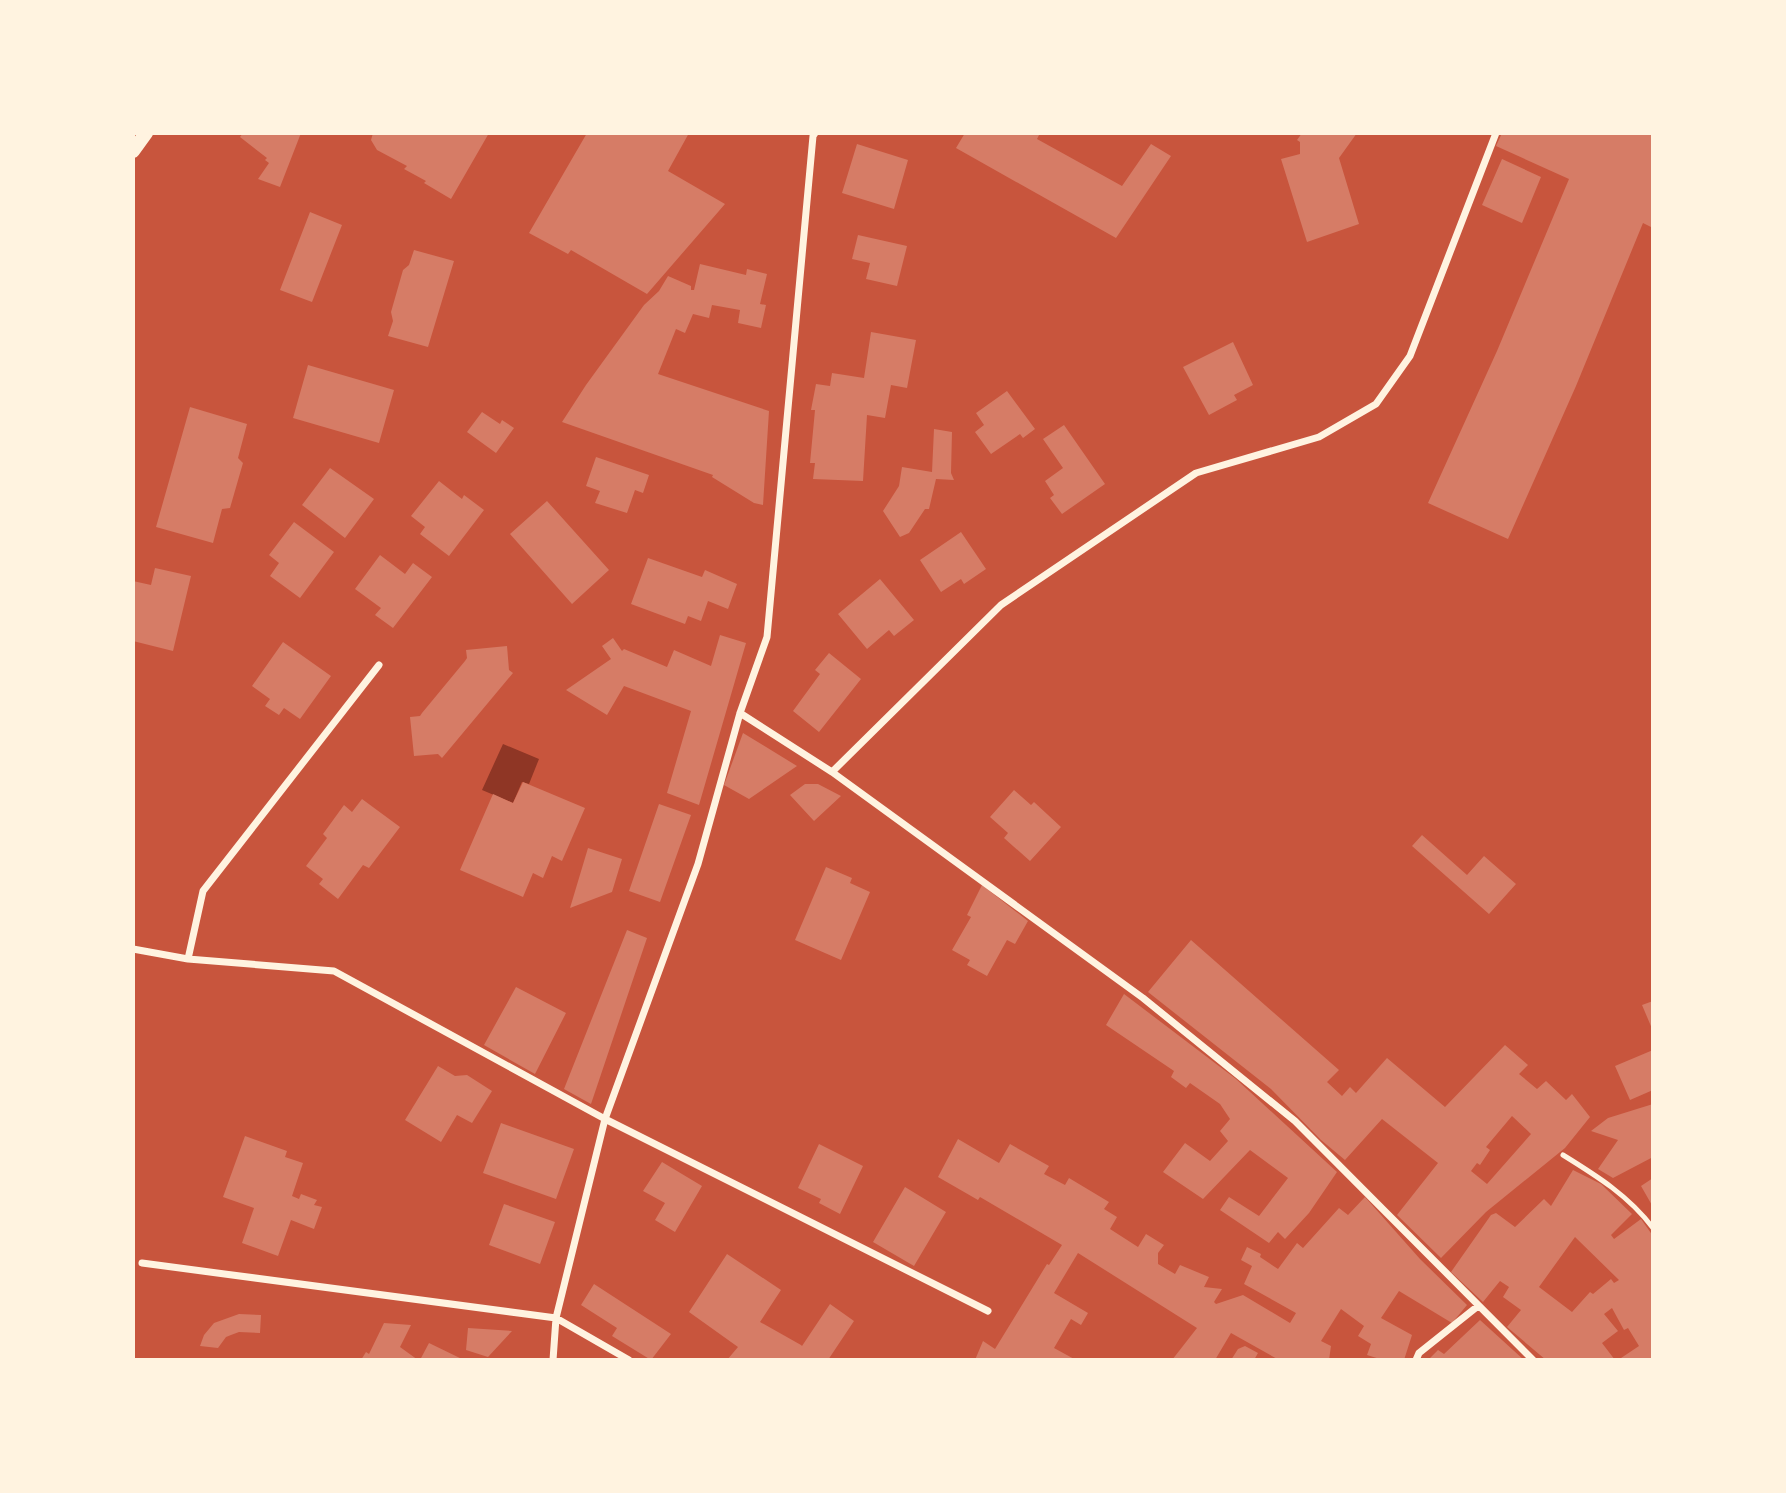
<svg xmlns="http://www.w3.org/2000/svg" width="1786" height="1493" font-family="'Work Sans',sans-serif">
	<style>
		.water { fill: #8f3625 }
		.building { fill: #d67c66; fill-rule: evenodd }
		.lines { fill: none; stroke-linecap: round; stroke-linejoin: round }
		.service { stroke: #fff3e0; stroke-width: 5 }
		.minor { stroke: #fff3e0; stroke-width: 7 }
		.secondary { stroke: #fff3e0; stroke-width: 14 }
	</style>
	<rect width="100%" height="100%" fill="#c8553d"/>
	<path class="water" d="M503,744L539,759L529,784L522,782L513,803L482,790Z"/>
	<path class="building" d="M243,133H301L280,187L258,179L269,163L265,160L267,158L240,137Z
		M373,133H489L451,199L424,183L426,181L404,169L407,166L377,150L371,140Z
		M587,133H689L668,171L725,204L647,294L571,250L568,254L529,233Z
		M965,133H1040L1037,139L1122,186L1151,144L1171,156L1116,238L956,148Z
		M1302,133H1357L1339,158L1359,224L1307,242L1281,159L1300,154V142L1297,140Z
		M1502,133H1653V228L1643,223L1576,386L1508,539L1428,503L1497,351L1569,179L1496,146Z
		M857,144L908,160L894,209L842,193Z
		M1502,159L1541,177L1522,223L1482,205Z
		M310,212L342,225L312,302L280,290Z
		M858,235L907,246L897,286L866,279L870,263L852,259Z
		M414,250L454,261L428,347L388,336L393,321L391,312L403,270L409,265Z
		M700,264L746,275L747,269L767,274L760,304L766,305L761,328L738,323L740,310L712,305L709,318L693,314L685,333L676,329L658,374L769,411L763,505L754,503L712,477L713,475L562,422L586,385L644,305L659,291L668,276L691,286V290H694Z
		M871,332L916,340L907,388L891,385L885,418L867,415L863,481L813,479L815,463H810L815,410H811L816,384L830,386L832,373L864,378Z
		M1233,342L1253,385L1234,395L1237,400L1209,415L1183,367Z
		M308,365L394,390L379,443L293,418Z
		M1007,391L1035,429L1023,438L1020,434L991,454L975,432L984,425L976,413Z
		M190,407L247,424L238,458L243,463L230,508L222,509L213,543L156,527Z
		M482,412L500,424L502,420L514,428L496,453L467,432Z
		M1064,425L1105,484L1062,514L1050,498L1054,495L1045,481L1063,468L1043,439Z
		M934,429L952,432L951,473L954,480L936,479L929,509H925L909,533L900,537L883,511L899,486L902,467L932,472Z
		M596,457L649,475L643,493L635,490L627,513L595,503L600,491L586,486Z
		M330,468L374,499L345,538L302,505Z
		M439,481L462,499L464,495L484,510L449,556L420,534L425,527L411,516Z
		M547,501L609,570L572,604L510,534Z
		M294,522L334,552L300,598L270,576L279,563L269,555Z
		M961,532L986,569L964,584L961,579L941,592L920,560Z
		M380,555L405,574L413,563L432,577L393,628L375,615L381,608L355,589Z
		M648,558L702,577L705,570L737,584L728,609L708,601L701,621L688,616L685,624L631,604Z
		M155,568L191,576L173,651L133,641V581L151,585Z
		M880,579L914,620L894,636L889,630L867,649L838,614Z
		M720,635L746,643L699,805L667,793L691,711L624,686L607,715L566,690L611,659L602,646L613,638L622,651L624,649L667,667L674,650L711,666Z
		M283,642L331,676L300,719L284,708L279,715L265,706L270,699L252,686Z
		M507,646L509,670L513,673L442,758L438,754L414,756L410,717L420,716L422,713L465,661L467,658L466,650Z
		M829,653L861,679L819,732L793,711L820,674L815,670Z
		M743,733L797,766L749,799L724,785Z
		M523,782L585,808L562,861L552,856L543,878L533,873L523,897L460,870L493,794L513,803Z
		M805,784H818L841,796L814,821L790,795Z
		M1014,790L1031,805L1034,802L1061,827L1030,861L1004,838L1008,833L990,817Z
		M362,799L400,827L369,868L363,865L338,899L319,884L323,879L306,866L327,838L323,834L344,805L352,812Z
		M659,804L691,815L660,902L629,891Z
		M1422,835L1467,875L1484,856L1516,884L1489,914L1412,846Z
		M588,848L622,859L612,892L570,908Z
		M826,867L852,878L850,883L870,892L841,960L795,940Z
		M982,885L1028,921L1015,944L1007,940L987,976L967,965L970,960L952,950L971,917L967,915Z
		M627,930L647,938L591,1104L564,1089Z
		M1191,940L1339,1070L1327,1082L1342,1096L1350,1087L1356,1093L1387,1058L1445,1107L1505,1045L1528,1065L1519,1074L1537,1089L1546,1081L1566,1100L1572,1094L1590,1117L1565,1148L1486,1212L1441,1258L1397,1215L1438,1163L1382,1119L1345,1160L1321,1140L1271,1089L1148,992ZM1512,1116L1531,1134L1487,1184L1471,1171L1477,1163L1480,1165L1490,1150L1486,1147Z
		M516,987L566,1013L535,1074L484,1045Z
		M1124,994L1236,1079L1337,1172L1309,1213L1285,1239L1278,1232L1269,1243L1220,1210L1229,1197L1259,1216L1288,1178L1250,1150L1203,1199L1163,1172L1185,1143L1210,1161L1228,1141L1220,1131L1230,1119L1220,1104L1190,1083L1186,1088L1171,1077L1174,1071L1106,1025Z
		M1653,1001V1031L1642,1005Z
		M1653,1050V1090L1630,1100L1615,1066Z
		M438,1066L455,1076L467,1075L492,1091L472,1123L457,1115L441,1142L405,1120Z
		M1653,1104V1157L1613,1178L1598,1169L1618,1140L1591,1131L1608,1118Z
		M501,1123L574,1149L556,1199L483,1173Z
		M245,1136L287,1151L285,1157L303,1163L292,1196L299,1199L301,1194L317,1200L314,1205L322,1207L314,1229L291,1220L278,1256L242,1243L254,1208L223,1197Z
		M958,1139L999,1163L1010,1144L1049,1166L1044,1174L1065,1185L1069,1178L1109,1202L1104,1209L1117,1217L1110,1229L1138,1247L1146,1234L1164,1245L1158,1253V1264L1175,1274L1180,1265L1209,1277L1204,1287L1222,1289L1214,1302L1216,1304L1243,1295L1290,1323L1296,1313L1244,1284L1252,1266L1241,1260L1247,1247L1261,1254L1260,1257L1278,1269L1297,1243L1303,1248L1339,1208L1348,1215L1365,1197L1420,1259L1467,1305L1452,1323L1399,1291L1381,1318L1412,1335L1404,1360H1383L1367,1355L1371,1344L1358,1336L1364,1326L1341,1309L1321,1341L1331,1346L1329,1360H1279L1231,1333L1215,1360H1172L1197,1328L1078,1253L1054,1293L1088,1313L1081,1325L1071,1319L1054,1348L1076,1360H975L983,1341L995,1349L1047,1264L1049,1265L1062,1245L980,1197L978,1200L938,1177Z
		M819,1144L863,1166L840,1214L819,1203L821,1199L798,1188Z
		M662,1162L702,1186L675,1232L655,1220L665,1203L643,1191Z
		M1573,1170L1601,1184L1632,1214L1611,1235L1614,1239L1641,1219L1653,1236V1360H1618L1639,1346L1628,1328L1624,1330L1612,1308L1604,1314L1618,1331L1602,1343L1615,1360H1546L1507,1327L1521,1310L1503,1297L1509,1287L1500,1281L1483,1302L1451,1272L1491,1215L1496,1213L1515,1227L1544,1199L1551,1206ZM1575,1237L1619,1280L1614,1283L1611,1279L1593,1294L1590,1292L1572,1312L1539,1287Z
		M1653,1178V1207L1641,1186Z
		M905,1187L946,1212L914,1266L873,1242Z
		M504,1204L555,1222L540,1264L489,1245Z
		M727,1254L781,1290L760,1322L801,1345L802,1346L830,1304L854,1321L828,1360H727L738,1347L689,1312Z
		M594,1284L671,1334L651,1360L612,1336L617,1328L581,1305Z
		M239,1314L261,1315L260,1333L239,1332L231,1335L226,1337L218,1348L200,1346L204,1335L214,1323Z
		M1480,1320L1524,1360H1428L1438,1350L1444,1354Z
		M384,1323L411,1325L400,1347L418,1360H361L366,1352L369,1354Z
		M468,1328L512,1331L488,1357L466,1350Z
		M429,1343L464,1360H420Z
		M1245,1346L1258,1353L1254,1360H1231L1238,1349Z"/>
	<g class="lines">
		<path class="service" d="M1563,1155C1597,1176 1629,1196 1653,1228"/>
		<path class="minor" d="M740,713L832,772L1001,605L1196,473L1319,437L1376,404L1410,356L1496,133
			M832,772L1143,998L1295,1121L1533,1360
			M133,949L188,959L334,971L605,1119L988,1311
			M188,959L203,891L379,665
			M142,1263L556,1318L629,1360
			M553,1360L556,1318L605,1119L698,864L740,713L767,637L813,136L815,133
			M1416,1360L1419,1353L1478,1306"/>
		<path class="secondary" d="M133,151L146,133"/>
	</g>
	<rect width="1786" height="1493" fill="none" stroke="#fff3e0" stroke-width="270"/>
</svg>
